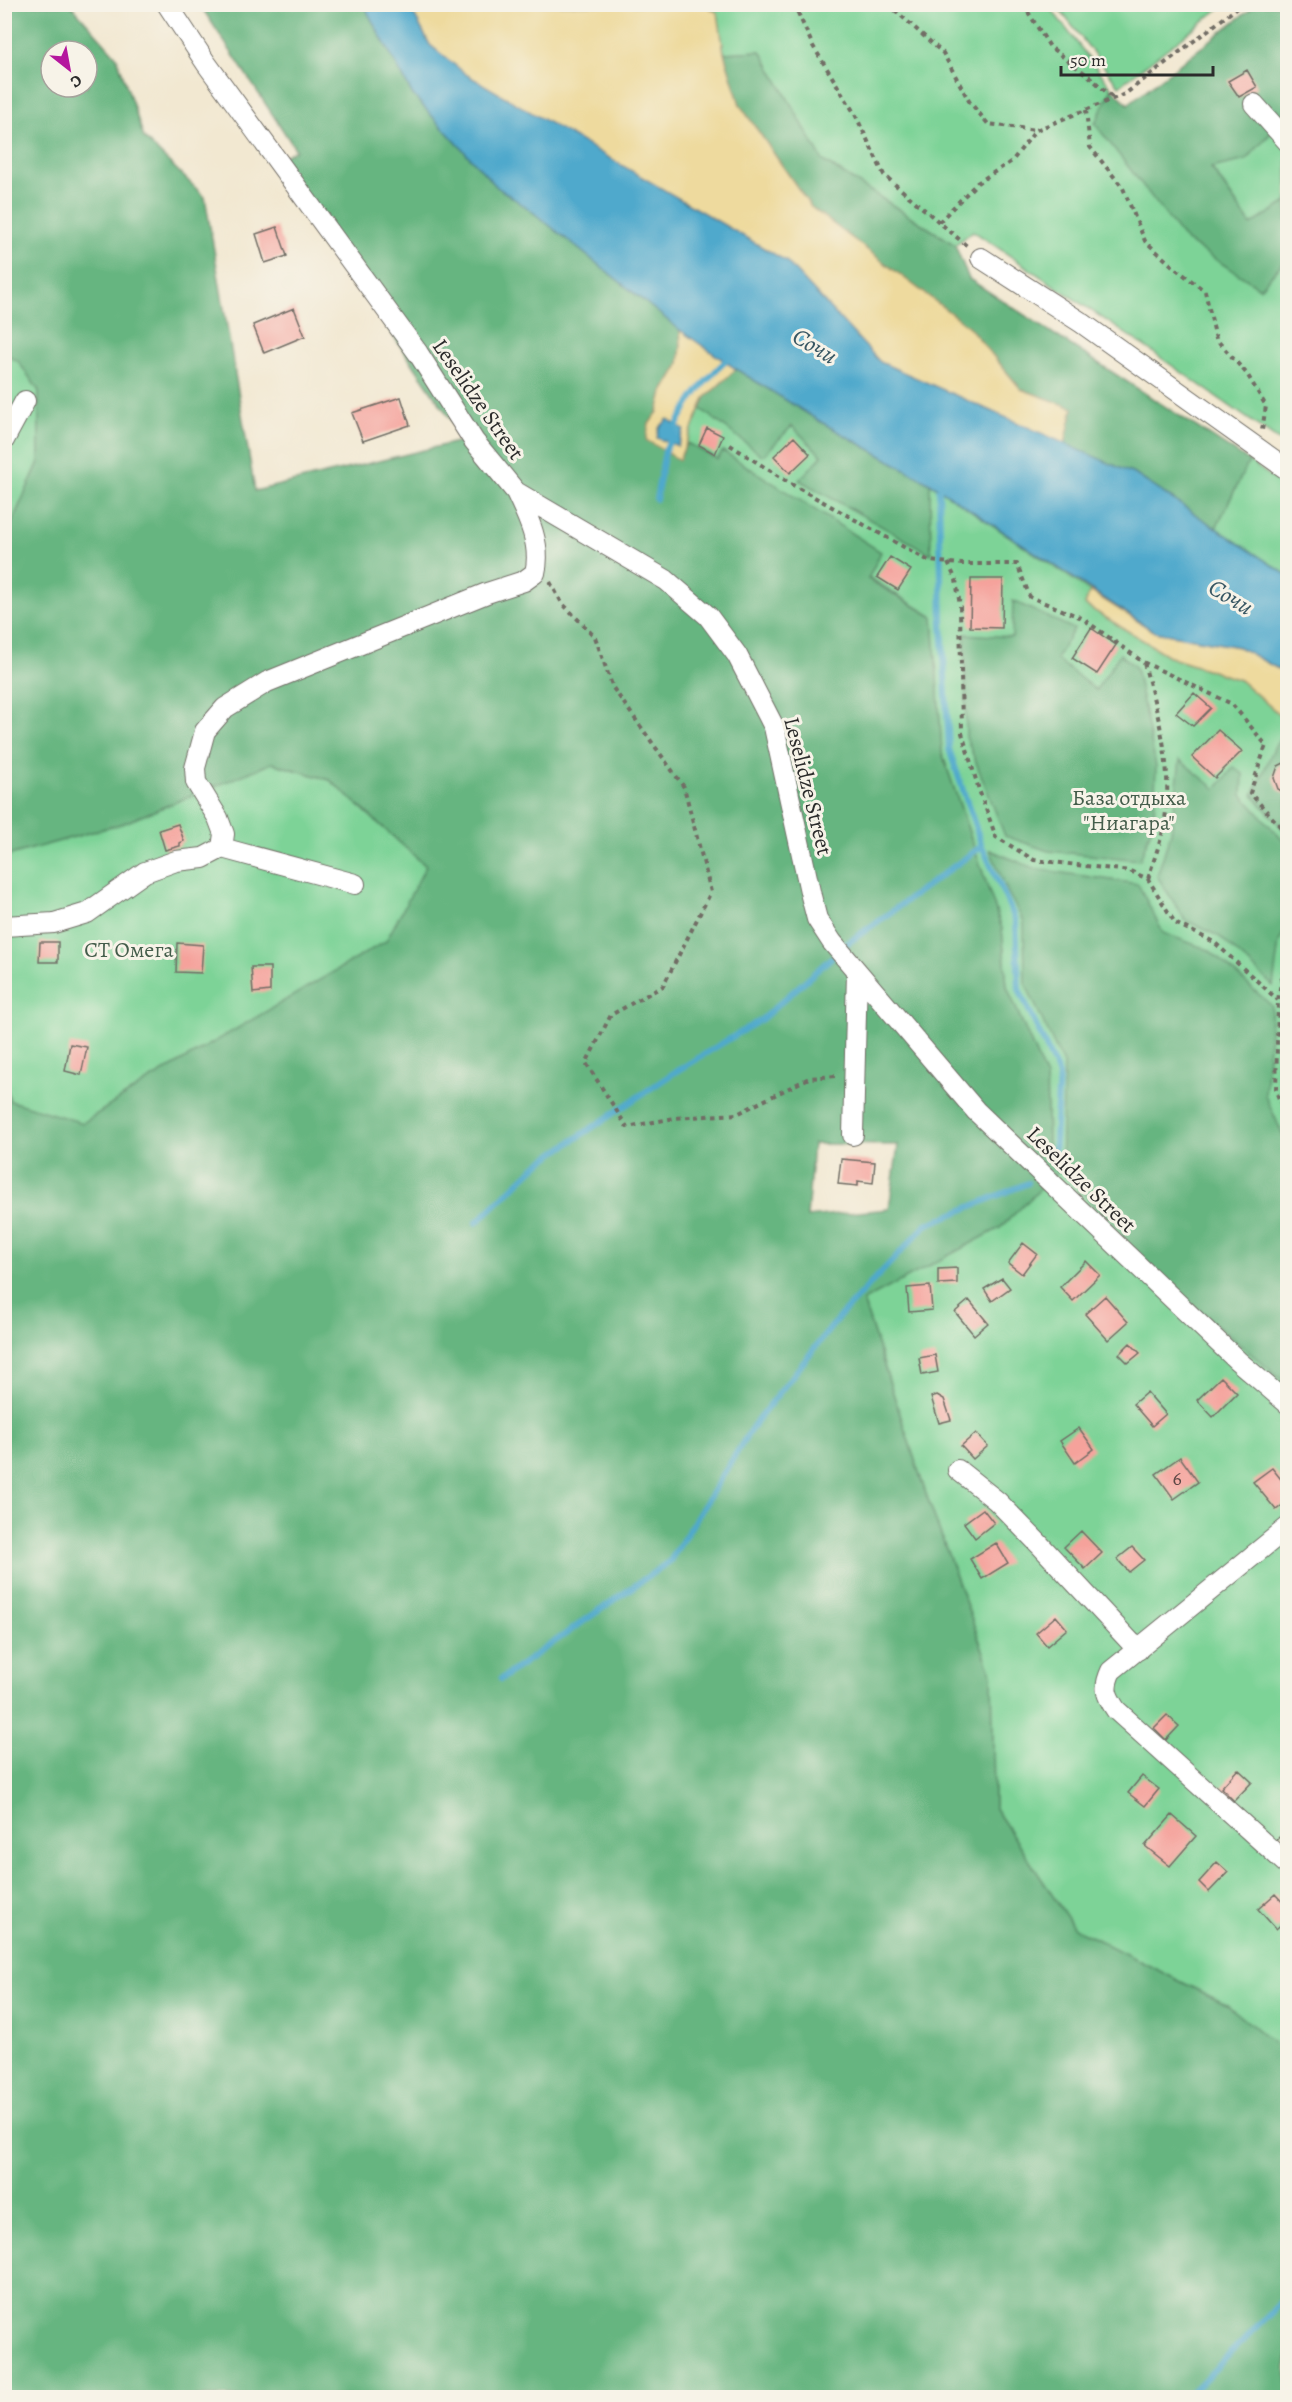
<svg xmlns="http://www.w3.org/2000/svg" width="1292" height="2402" font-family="Alegreya,serif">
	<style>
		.green { fill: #7dd397; stroke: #547f61; stroke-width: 1.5 }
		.forest { fill: #66b580; stroke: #487056; stroke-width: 1.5; fill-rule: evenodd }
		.sand { fill: #eeda9e; stroke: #8c8264; stroke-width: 1.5 }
		.water { fill: #4fa9cc; stroke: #3d6a7c; stroke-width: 1.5 }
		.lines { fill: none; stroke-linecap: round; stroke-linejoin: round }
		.stream { stroke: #4fa9cc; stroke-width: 6 }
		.building { fill: #f5a29b }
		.minor-casing { stroke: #716d65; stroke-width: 22 }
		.path { stroke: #716d65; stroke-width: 4; stroke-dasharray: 4.5 4.5; stroke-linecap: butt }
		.minor { stroke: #fff; stroke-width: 20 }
		.labels { text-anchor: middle; stroke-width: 6; stroke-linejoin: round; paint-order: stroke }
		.number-label { font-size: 20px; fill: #5e4947 }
		.street-label { font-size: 22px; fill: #2b2b2b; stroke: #f7f3e8 }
		.park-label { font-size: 22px; fill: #445d4b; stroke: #f7f3e8 }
		.water-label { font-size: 24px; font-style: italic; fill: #385763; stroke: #f7f3e8 }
	</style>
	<rect width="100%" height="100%" fill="#f7f3e8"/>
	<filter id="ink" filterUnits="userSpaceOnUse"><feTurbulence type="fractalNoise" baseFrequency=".0167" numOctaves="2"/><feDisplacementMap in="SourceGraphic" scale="12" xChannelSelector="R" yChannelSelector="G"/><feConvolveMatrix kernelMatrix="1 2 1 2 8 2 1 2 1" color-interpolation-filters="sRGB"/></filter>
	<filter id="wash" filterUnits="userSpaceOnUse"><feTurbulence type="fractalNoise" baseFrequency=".008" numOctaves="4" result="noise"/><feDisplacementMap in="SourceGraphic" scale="24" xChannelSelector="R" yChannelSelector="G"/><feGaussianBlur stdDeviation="1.35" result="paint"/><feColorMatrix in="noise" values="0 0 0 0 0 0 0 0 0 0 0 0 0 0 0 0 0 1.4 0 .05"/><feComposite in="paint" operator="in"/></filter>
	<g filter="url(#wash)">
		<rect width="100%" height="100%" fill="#f2e8d1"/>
		<path class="green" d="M705,5H1048L1112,88L1095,124L1259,288L1287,258V446L1144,346L973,231L955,245L823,161L761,51L724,53L718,14Z
			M1056,5H1224L1119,86Z
			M1287,115V202L1251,225L1211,167L1246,160Z
			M5,354L18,360L39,391V462L5,538Z
			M736,369L930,483L1090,591L1085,605L1172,658L1240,680L1287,721V2057L1227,2005L1074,1928L994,1807L992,1675L926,1494L863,1301L1000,1228L1048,1144L1046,1078L1007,987L1002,929L942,753L933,617L679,460L705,398Z
			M1249,461L1287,488V575L1216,528Z
			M272,763L330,780L426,866L765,900L82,1124L10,1101L4,1080V853L10,855L124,823Z"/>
		<path class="forest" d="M5,5H71L117,57L144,138L205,197L255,491L465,440L273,161L296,150L200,5H366L368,13L413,95L497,187L529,209L680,330L681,345L679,365L663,392L658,412L649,424L679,459L687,443L717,459L723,451L881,552L868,579L933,617L942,753L1002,929L1007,987L1046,1078L1048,1144L1061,1167L1064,1066L1025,983L1024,922L1008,893L990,850L1036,869L1138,884L1163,933L1209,950L1272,1006L1265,1095L1287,1144V1384L1142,1263L1062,1168L1000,1228L863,1301L926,1494L992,1675L994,1807L1074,1928L1227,2005L1287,2054V2397H5L4,1080L10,1101L83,1123L146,1082L386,941L426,866L330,780L272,763L124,823L10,855L5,853V538L39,462V391L18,361L5,354ZM51,51H87V87H51ZM813,1144L898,1145L889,1209L807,1217Z
			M1256,5H1287V115L1246,160L1211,168L1251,225L1287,202V258L1260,288L1185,240L1095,124L1112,88L1128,104Z
			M761,51L823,161L955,245L969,279L1249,461L1216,528L1136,475L1065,444L1073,408L1021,389L969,327L811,207L740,105L724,53Z
			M736,369L821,422L930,483L931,554L799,480L822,456L792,426L763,456L701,409L705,398Z
			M1013,601L1074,629L1056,659L1096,690L1120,654L1136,668L1156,766L1154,821L1140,860L1048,851L1005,836L966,737L965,634L1012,637Z
			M1287,731V834L1253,795L1275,746Z
			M1180,760L1216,789L1234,767L1243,774L1242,795L1287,845V926L1279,942L1273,986L1220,937L1185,920L1157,876L1171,832Z"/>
		<path class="sand" d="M409,5H705L718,13L724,53L740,105L811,207L969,327L1021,389L1073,408L1065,444L880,362L786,261L467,75L430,45Z
			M680,330L736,369L705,398L679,460L646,440L649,424L658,412L663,392L679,365L681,345Z
			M1090,591L1155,632L1239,647L1287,674V721L1240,680L1172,658L1085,605Z"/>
		<path class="water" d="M366,5H409L430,45L467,75L786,261L880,362L1136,475L1287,575V674L1239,647L1155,632L930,483L821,422L736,369L680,330L529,209L497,187L413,95L368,13Z
			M668,419L684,430L678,446L657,438L659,428Z"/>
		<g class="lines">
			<path class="stream" d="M675,429C691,397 704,381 730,357
				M939,490L942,622L949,749L982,846L1016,921L1019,989L1059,1075L1054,1157
				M656,499L665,451L671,438
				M848,943L982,846
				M476,1223L538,1164L675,1072L762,1019L831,958
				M501,1679L670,1561L753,1426L840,1316L926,1225L1028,1183
				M1186,2398L1288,2296"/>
		</g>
		<g id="blocks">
			<path class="building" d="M1247,70L1257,87L1239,97L1228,81Z
				M277,227L287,256L265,263L256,234Z
				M294,308L305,336L264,353L253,325Z
				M401,397L410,425L363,441L352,413Z
				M707,428L723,436L715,454L699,445Z
				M794,437L810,454L790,473L774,456Z
				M890,557L911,570L898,590L877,577Z
				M971,579H1003L1002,628L970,627Z
				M1091,628L1116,645L1097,674L1072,658Z
				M1194,693L1211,708L1193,726L1176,713Z
				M1218,730L1242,751L1215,778L1192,757Z
				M1288,761V795L1278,789L1274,778L1278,766Z
				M178,824L184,841L180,843V846L165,850L159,830Z
				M40,942H58V962H39Z
				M177,943L203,945L201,973L176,972Z
				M251,967H270V991L253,993Z
				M70,1044L87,1047L81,1075L65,1071Z
				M841,1159L875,1162L873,1183L858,1181V1186L838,1184Z
				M1023,1243L1037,1254L1022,1274L1008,1263Z
				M1086,1261L1100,1275L1073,1301L1060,1287Z
				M957,1268V1283L938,1284V1269Z
				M1002,1278L1010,1288L992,1301L984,1289Z
				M930,1286L932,1310L909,1312L907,1288Z
				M1105,1296L1128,1322L1108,1340L1085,1314Z
				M969,1300L988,1323L974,1335L955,1312Z
				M1130,1343L1140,1353L1128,1363L1119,1354Z
				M935,1355L938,1372L922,1375L919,1358Z
				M1221,1377L1237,1393L1213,1417L1197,1400Z
				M1147,1392L1166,1414L1152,1426L1133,1404Z
				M937,1395L944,1399L951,1420L939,1423L931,1397Z
				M1079,1428L1094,1449L1075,1463L1060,1441Z
				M976,1433L988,1446L973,1459L961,1446Z
				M1180,1457L1198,1482L1174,1499L1156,1474Z
				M1272,1468L1288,1488V1501L1276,1510L1253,1482Z
				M983,1509L994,1523L975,1538L964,1523Z
				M1081,1531L1102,1553L1085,1569L1064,1547Z
				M996,1543L1008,1563L982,1579L970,1559Z
				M1132,1547L1144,1560L1129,1572L1117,1559Z
				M1056,1616L1067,1629L1047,1646L1036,1633Z
				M1167,1715L1179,1726L1166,1740L1154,1728Z
				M1238,1769L1252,1782L1234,1801L1221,1788Z
				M1142,1776L1159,1789L1145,1806L1128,1793Z
				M1172,1815L1196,1836L1170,1866L1145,1846Z
				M1288,1829V1857L1272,1844Z
				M1217,1862L1228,1872L1209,1892L1199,1882Z
				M1275,1894L1288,1908V1918L1276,1929L1258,1909Z"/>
		</g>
	</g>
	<g filter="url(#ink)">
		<use href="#blocks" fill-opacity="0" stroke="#716d65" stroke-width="1.5"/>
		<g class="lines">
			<defs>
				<path id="minor" d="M167,4L206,63L418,353L474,441L516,492L666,580L708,616L737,655L774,727L811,896L817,919L832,942L976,1111L1238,1361L1288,1404
					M1254,104L1288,142
					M981,258L1082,323L1288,470
					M4,440L25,401
					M222,848L224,834L218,818L196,782L195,768L205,731L225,708L267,682L487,593L524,581L535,573C542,545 528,517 516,492
					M4,926L54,923L87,913L145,872L176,861L203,858L222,848L355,884
					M853,1135L857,972
					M958,1470L997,1501L1040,1545L1138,1650
					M1288,1527L1111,1671C1103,1688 1106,1695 1116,1710L1288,1865"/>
			</defs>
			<use href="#minor" class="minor-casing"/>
			<path class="path" d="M801,4L798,13L813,46L855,114L884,175L967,246
				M888,4L943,53L969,101L988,124L1036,130L1125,94L1242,4
				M1023,4L1050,47L1090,77L1114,99
				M1086,110L1090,147L1123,188L1145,241L1176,269L1205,291L1216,339L1247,374L1266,406L1262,430
				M939,222L977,183L1012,161L1036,130
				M730,445L791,484L929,561L961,564H1017L1030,597L1082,618L1143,662L1232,704L1266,745L1250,793L1288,835
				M948,563L956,580L960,606L962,733L979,790L996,837L1034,860L1130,871L1148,879L1175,923L1214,942L1278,1000
				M550,582L562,603L595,637L613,688L684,787L711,892L663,986L611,1015L586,1063L627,1127L675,1118L737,1114L809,1078L836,1076
				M1144,663C1159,720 1174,766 1164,826C1160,844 1153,862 1148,879
				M1288,942L1278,1000L1276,1091L1288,1122"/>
			<use href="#minor" class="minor"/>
		</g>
	</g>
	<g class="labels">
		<g class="number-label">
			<text x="1177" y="1485">6</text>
		</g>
		<g class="street-label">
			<text transform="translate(479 399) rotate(55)" y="8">Leselidze Street</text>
			<text transform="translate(809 786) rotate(76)" y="8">Leselidze Street</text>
			<text transform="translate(1082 1179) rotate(44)" y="8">Leselidze Street</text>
		</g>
		<g class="park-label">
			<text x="1129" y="805">База отдыха<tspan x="1129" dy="25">"Ниагара"</tspan></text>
			<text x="129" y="957">СТ Омега</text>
		</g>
		<g class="water-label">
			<text transform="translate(815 346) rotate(31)" y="8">Сочи</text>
			<text transform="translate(1231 597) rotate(31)" y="8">Сочи</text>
		</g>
	</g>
	<rect width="1292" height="2402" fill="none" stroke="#f7f3e8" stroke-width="24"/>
	<g transform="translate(69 69) rotate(149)"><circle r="28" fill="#f7f3e8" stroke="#a5a39c" stroke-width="1.5"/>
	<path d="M0-4.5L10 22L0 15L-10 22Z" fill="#b5179e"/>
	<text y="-9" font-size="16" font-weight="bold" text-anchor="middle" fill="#2b2b2b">С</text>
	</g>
	<path d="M1061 66v9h152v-9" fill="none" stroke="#2b2b2b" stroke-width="3"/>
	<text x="1070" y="66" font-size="18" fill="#2b2b2b" stroke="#f7f3e8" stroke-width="4.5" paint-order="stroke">50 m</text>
</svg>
